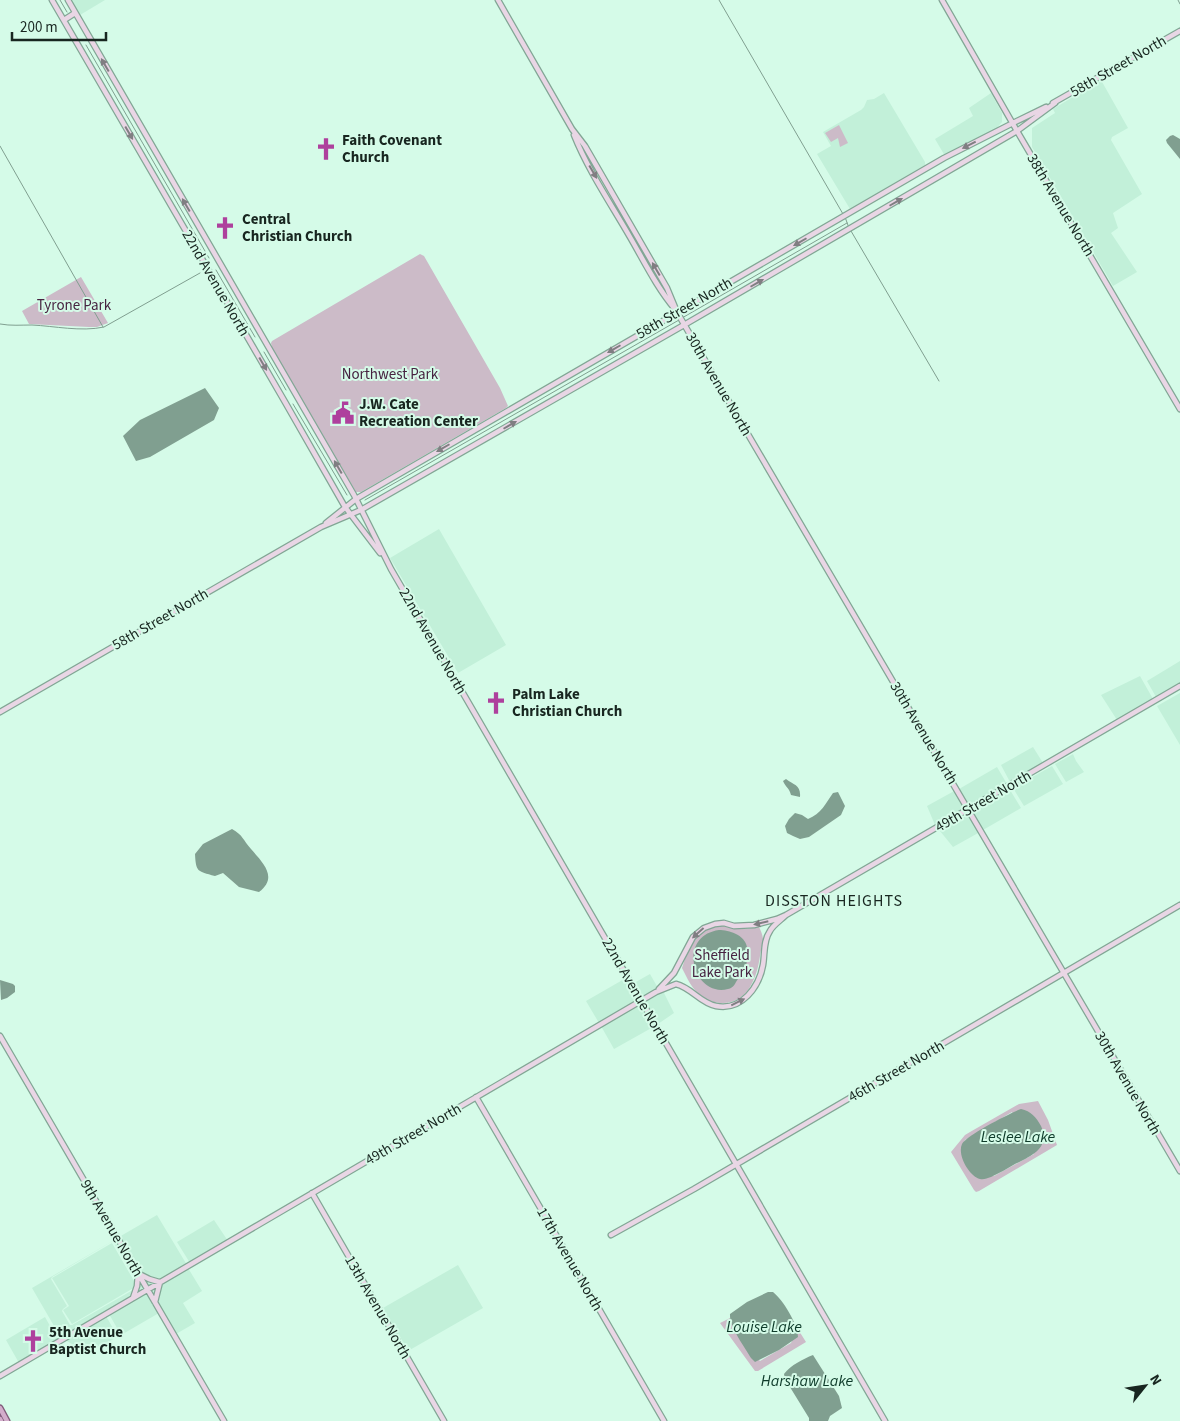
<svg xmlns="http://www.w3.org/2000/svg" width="1180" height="1421" font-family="'Source Sans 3',sans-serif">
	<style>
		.built { fill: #c2f0d9; fill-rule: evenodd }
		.green { fill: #ccbbc8; fill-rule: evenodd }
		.water { fill: #809f90 }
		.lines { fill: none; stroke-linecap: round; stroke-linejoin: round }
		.stream { stroke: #809f90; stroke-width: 1 }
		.secondary-casing { stroke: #82a695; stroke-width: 7 }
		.primary-casing { stroke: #7f5a79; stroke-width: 7 }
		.secondary { stroke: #e9d6e5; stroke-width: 4.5 }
		.primary { stroke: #d3adcb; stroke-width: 4.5 }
		.oneway { fill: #807e82 }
		.labels { text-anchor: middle; stroke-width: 4; stroke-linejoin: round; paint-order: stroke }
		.street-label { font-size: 15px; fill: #182620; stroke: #d5fbe8 }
		.poi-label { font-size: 15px; font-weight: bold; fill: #182620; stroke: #d5fbe8; text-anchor: start }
		.park-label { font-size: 15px; fill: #472341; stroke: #d5fbe8 }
		.neighbourhood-label { font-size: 16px; letter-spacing: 1px; fill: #182620; stroke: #d5fbe8 }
		.water-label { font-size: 16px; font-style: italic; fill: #0e3b2a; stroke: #d5fbe8 }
	</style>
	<rect width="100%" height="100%" fill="#d5fbe8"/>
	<path class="built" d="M72,0H105L80,15Z
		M1101,80L1128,128L1112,137L1111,140L1142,194L1113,213L1118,228L1111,233L1137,272L1113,286L1032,147V128L1055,113L1053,109Z
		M884,93L925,162V165L850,209L817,154L831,146L823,132L861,110L864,107L867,100L874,99Z
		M991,93L1002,113V122L995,130L945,156L935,139L973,116L969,108Z
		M439,529L506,645L458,673L390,558Z
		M1180,661V683L1156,697L1147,681Z
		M1140,676L1153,699L1117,720L1101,695Z
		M1180,693V745L1157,706Z
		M1033,747L1043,763L1010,782L1001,765Z
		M1073,754L1076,761L1084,772L1066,782L1055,764Z
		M1052,766L1063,784L1024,806L1013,788Z
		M997,767L1007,784L969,806L959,789Z
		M956,790L966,808L935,825L927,806Z
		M1010,790L1021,808L983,830L973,812Z
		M969,814L980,832L953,847L940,831Z
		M650,974L658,988L642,998L634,983Z
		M626,978L639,1000L599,1023L586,1001Z
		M663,991L674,1013L658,1024L644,1001Z
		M641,1003L655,1026L614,1049L601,1026Z
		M157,1215L187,1265L149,1287L119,1237Z
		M214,1220L228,1241L190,1263L177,1242Z
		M116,1239L145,1289L61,1338L32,1288ZM111,1242L114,1243L138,1285V1287L72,1325H70L62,1311L63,1309L67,1306L51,1279L52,1277Z
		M112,1243L137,1286L72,1324L63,1310L69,1306L52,1278Z
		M458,1265L483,1308L408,1351L383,1308Z
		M188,1268L202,1291L183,1303L195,1323L176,1334L150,1290Z
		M147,1292L159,1313L121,1335L109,1314Z
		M106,1316L118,1337L79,1356L72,1344L65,1340Z
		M45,1317L58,1340L19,1363L6,1340Z"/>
	<path class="green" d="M839,125L848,143L840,147L838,138L831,142L825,133Z
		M420,254L424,256L500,388L508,406L506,408L361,492H356L272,348L271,343L272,341Z
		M81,277L108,323L97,327H89L29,324L22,311Z
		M713,926H725L745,929L759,927C766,941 762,942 760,956C757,977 748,1003 723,1003C715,1003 708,1001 701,996C692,989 687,978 682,968C688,950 693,933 713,926Z
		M1038,1101L1048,1120L1057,1145L979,1191L976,1192L974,1190L951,1152L965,1135L970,1132L1019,1104ZM1012,1112L1034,1154L994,1176L972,1174L961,1152L965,1140Z
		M730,1318L743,1344L760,1361L791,1343L797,1329L794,1323L806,1342L758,1371H755L720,1323Z"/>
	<path class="water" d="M1173,135L1180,139V159L1167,143L1166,140L1170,136Z
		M205,388L219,408L214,420L150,457L136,461L123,436L140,420Z
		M786,779C794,785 801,785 800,797L791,795C789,787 786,788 783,781Z
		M838,792L845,806L841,815L809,837L800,839L793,836L787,833L785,826L789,819L795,813L802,815L808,819C821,814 826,803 833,793Z
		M232,829C243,835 243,840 251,849C262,862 279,877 259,892L239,887L223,873L215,876C197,871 196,872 195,854L203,844Z
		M719,930C729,930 745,935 747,947C747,949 746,952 747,954C747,958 747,962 746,966C744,971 741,974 738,979C735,983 734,988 728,989C693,998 676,936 719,930Z
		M0,980L13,984L15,986V992L7,998L1,1000Z
		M1021,1109C1031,1111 1036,1117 1041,1126C1051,1148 1031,1156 1015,1164C1007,1169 999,1173 991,1177C987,1178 984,1180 980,1179C969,1176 957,1155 962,1144C967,1135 1010,1113 1021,1109Z
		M768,1292H773C783,1300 798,1324 798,1337L779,1350L755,1362L751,1358C745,1347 729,1327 730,1314L747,1302Z
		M813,1355L839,1396L842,1408L830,1416L828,1421H809V1418L785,1379L784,1374C791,1365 803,1359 813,1355Z"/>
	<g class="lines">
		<path class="stream" d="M60,0L67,12
			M719,0L843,214
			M1178,0L1180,4
			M86,45L209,258
			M0,146L103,327
			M845,217L849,228
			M851,231L939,381
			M216,270L255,337
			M682,318L847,223
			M0,324C11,326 21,325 32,325C54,326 81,332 104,327L200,273
			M264,352L286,390
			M293,404L347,495
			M365,500L679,320"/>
		<defs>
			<path id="secondary" d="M52,0L285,402L345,507L380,553
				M68,0L354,495L391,569L885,1421
				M498,0L572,129L585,146L667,288L677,312L739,419L1180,1171
				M942,0L1017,131L1180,409
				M64,20L75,13
				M1053,103L1180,31
				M574,135C588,170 611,204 630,237C644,261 657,288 675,309
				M326,523L356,499L944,158L1013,123L1046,107
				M0,712L321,527L361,510L684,325L1017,131L1055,103
				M659,989L674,973L693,937L704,928L715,924L724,923L734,926L754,925L777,919L786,915L1180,686
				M0,1036L224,1421
				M476,1097L664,1421
				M312,1193L444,1421
				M611,1235L694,1189L1180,905
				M139,1274L149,1279L159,1282
				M133,1298L137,1286L138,1274
				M155,1302L160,1282
				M0,1376L656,992L676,984C692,988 700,1003 716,1006C742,1011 759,987 763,965C765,954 763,941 770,931C773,925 781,920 786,915"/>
			<path id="primary" d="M0,1408L7,1421
				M0,1419L1,1421"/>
		</defs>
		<use href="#secondary" class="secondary-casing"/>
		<use href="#primary" class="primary-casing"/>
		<use href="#secondary" class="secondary"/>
		<use href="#primary" class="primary"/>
	</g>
	<defs><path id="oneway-solid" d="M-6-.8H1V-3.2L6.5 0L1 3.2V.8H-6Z" transform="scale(1.25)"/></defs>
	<g class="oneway">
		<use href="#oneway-solid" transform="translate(105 65) rotate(-120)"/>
		<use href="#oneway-solid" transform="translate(129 133) rotate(60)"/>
		<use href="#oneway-solid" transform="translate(969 145) rotate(153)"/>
		<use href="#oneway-solid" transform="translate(593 172) rotate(60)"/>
		<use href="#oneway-solid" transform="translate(896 202) rotate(-30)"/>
		<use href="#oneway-solid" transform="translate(186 205) rotate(-120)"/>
		<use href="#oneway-solid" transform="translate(800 242) rotate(150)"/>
		<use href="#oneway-solid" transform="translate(656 269) rotate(-120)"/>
		<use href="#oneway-solid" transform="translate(757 283) rotate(-30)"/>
		<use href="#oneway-solid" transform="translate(614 349) rotate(150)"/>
		<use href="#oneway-solid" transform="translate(263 364) rotate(60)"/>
		<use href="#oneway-solid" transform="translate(510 425) rotate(-30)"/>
		<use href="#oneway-solid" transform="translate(443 448) rotate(150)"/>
		<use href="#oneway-solid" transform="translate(338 467) rotate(-120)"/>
		<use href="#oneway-solid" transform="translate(761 923) rotate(167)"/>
		<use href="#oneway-solid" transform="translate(698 933) rotate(138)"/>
		<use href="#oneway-solid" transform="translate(738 1002) rotate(-26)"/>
	</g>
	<defs>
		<symbol id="church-bare" viewBox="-9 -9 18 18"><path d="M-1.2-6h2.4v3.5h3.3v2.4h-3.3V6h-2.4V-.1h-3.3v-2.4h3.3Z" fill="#ae409d" stroke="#d5fbe8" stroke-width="2.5" paint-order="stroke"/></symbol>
		<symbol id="civic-bare" viewBox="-9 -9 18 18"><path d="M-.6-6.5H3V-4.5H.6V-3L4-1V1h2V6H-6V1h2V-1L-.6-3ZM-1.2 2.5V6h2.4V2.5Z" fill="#ae409d" stroke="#d5fbe8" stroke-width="2.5" paint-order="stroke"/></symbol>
	</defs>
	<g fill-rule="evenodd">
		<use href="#church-bare" x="310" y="133" width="32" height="32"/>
		<use href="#church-bare" x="209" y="212" width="32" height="32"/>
		<use href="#civic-bare" x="327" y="397" width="32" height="32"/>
		<use href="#church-bare" x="480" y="687" width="32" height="32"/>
		<use href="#church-bare" x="17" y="1325" width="32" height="32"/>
	</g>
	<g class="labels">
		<g class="street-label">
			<text transform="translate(1118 66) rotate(-30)" y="5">58th Street North</text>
			<text transform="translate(1061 205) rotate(59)" y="5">38th Avenue North</text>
			<text transform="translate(216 283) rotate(60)" y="5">22nd Avenue North</text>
			<text transform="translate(684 308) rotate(-30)" y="5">58th Street North</text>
			<text transform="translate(719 384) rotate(60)" y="5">30th Avenue North</text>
			<text transform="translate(160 619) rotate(-30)" y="5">58th Street North</text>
			<text transform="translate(433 641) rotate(60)" y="5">22nd Avenue North</text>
			<text transform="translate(924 733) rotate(59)" y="5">30th Avenue North</text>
			<text transform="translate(983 801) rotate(-30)" y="5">49th Street North</text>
			<text transform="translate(636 991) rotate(60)" y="5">22nd Avenue North</text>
			<text transform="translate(896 1071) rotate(-30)" y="5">46th Street North</text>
			<text transform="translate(1128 1083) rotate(60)" y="5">30th Avenue North</text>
			<text transform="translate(413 1134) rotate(-30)" y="5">49th Street North</text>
			<text transform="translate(112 1228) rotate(60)" y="5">9th Avenue North</text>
			<text transform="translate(570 1259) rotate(60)" y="5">17th Avenue North</text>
			<text transform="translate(378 1307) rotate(60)" y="5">13th Avenue North</text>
		</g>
		<g class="poi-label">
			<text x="342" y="145">Faith Covenant<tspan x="342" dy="17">Church</tspan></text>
			<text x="242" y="224">Central<tspan x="242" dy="17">Christian Church</tspan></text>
			<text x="359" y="409">J.W. Cate<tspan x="359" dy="17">Recreation Center</tspan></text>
			<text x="512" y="699">Palm Lake<tspan x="512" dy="17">Christian Church</tspan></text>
			<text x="49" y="1337">5th Avenue<tspan x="49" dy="17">Baptist Church</tspan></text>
		</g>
		<g class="park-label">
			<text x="74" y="310">Tyrone Park</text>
			<text x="390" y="379">Northwest Park</text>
			<text x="722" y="960">Sheffield<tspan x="722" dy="17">Lake Park</tspan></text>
		</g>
		<g class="neighbourhood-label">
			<text x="834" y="906">DISSTON HEIGHTS</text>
		</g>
		<g class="water-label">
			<text x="1018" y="1142">Leslee Lake</text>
			<text x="764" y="1332">Louise Lake</text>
			<text x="807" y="1386">Harshaw Lake</text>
		</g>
	</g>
	<g transform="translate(1145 1386) rotate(60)" stroke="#d5fbe8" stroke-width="4" paint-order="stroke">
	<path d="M0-4L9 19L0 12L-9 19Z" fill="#182620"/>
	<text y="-8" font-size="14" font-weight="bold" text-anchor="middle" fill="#182620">N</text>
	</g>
	<path d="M12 32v8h94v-8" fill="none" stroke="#182620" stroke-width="2.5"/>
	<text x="20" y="32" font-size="15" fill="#182620" stroke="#d5fbe8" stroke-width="4" paint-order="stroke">200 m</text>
</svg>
